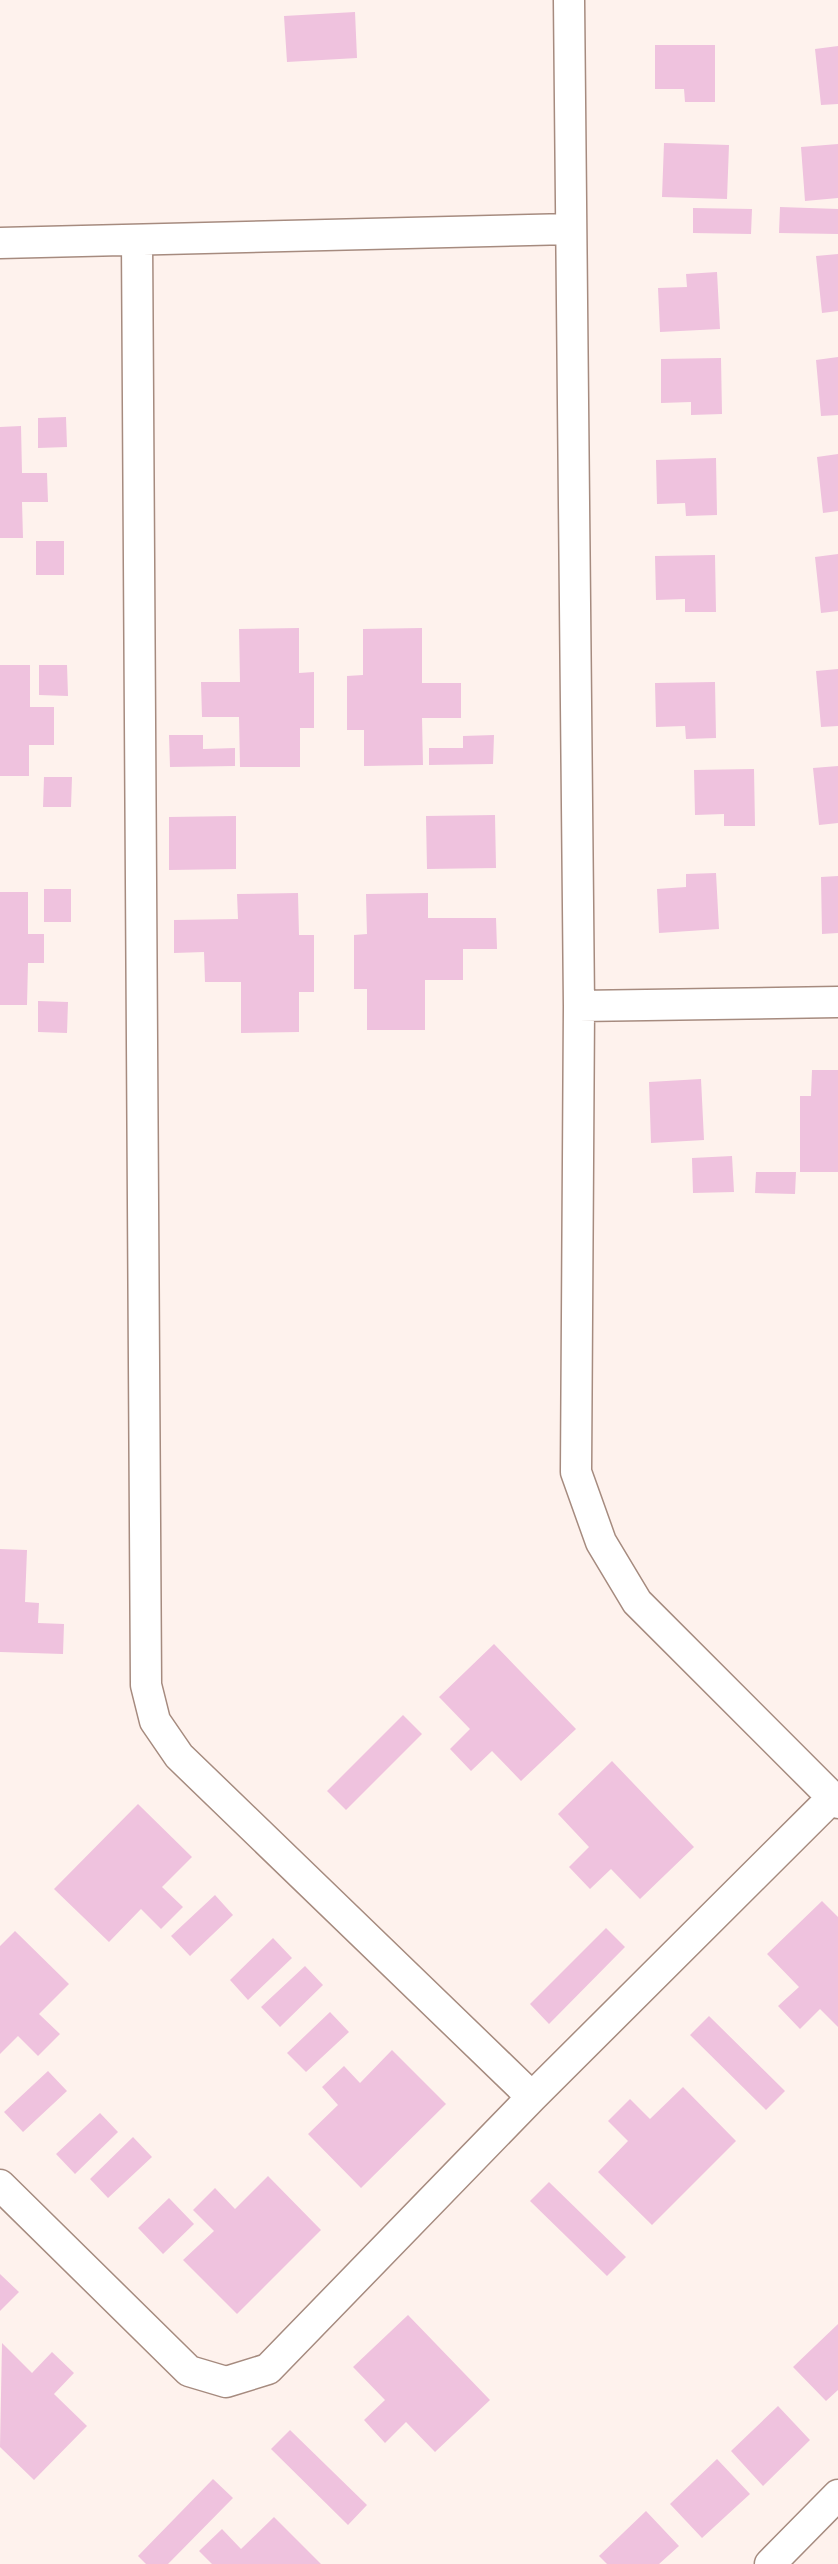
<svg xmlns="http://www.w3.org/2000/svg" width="838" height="2564" font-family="'Asap Condensed',sans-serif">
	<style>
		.building { fill: #efc2de }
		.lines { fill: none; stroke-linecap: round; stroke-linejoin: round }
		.street-casing { stroke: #a68b7f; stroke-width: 33 }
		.street { stroke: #fff; stroke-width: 30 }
	</style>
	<rect width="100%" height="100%" fill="#fef2ed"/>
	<path class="building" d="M355,12L357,58L287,62L284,16Z
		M655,45H715V102H685L684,89H655Z
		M838,46V104L821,105L815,49Z
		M664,143L729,145L727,199L662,197Z
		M838,144V198L805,201L801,147Z
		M780,207L838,209V234L779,233Z
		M693,208L752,209L751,234L693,233Z
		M838,254V311L822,313L816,256Z
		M717,272L720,329L660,332L658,288L687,287L686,274Z
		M838,357V415L821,416L816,360Z
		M721,358L722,414L691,415V402L661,403V359Z
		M66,417L67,447L38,448V418Z
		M21,426L22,473H47L48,502H22L23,538H0V427Z
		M838,454V511L823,513L817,457Z
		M716,458L717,515L686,516L685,503L657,504L656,460Z
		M36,541H64V575H36Z
		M838,554V611L821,613L815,557Z
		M715,555L716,612H685V599L656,600L655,556Z
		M299,628V673L314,672V728H300V767H240L239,717H202L201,682H240L239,629Z
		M422,628V683H461V718H422L423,765L364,766V730H347V676L363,675V629Z
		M0,665H30V707H54V745H29V776H0Z
		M39,665H67L68,696L39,695Z
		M838,669V726L821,727L816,671Z
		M715,682L716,738L686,739L685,726L656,727L655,683Z
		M169,735H203V749L235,748V766L170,767Z
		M494,735L493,764L429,765V748H463V736Z
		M838,766V823L819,825L813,768Z
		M754,769L755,826H724V814L695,815L694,770Z
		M44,777H72L71,807H43Z
		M495,815L496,868L427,869L426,816Z
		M236,816V869L169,870V817Z
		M716,873L719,929L659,933L657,889L686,887V874Z
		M838,876V933L822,934L821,877Z
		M44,889H71V922H44Z
		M0,892H28V934H44V963H28L27,1005H0Z
		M298,893L299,935H314V992H299V1032L241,1033V982H205L204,952L174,953V920L238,919L237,894Z
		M428,893V918H496L497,949H463V980H425V1030H367V989H354V935L367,934L366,894Z
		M38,1001L68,1002L67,1033L38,1032Z
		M812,1070H838V1172H800V1096H811Z
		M701,1079L704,1140L651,1143L649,1082Z
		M732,1156L734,1192L693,1193L692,1158Z
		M756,1172H796L795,1194L755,1193Z
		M0,1549L27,1550L25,1602L39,1603L38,1623L64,1624L63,1654L0,1652Z
		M494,1644L576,1729L521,1781L492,1751L471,1771L450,1749L470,1729L439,1697Z
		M403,1715L422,1734L346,1810L327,1791Z
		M612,1761L694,1847L640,1899L611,1869L590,1889L569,1867L589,1847L558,1814Z
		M138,1804L192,1857L162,1887L183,1907L161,1929L141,1909L109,1942L54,1889Z
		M215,1895L233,1915L190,1956L171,1936Z
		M822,1901L838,1917V2027L820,2009L800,2029L778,2006L799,1987L767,1954Z
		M606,1928L625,1947L549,2024L530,2004Z
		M15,1931L69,1984L39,2014L60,2034L38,2056L18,2036L0,2054V1946Z
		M273,1938L292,1958L248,2000L230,1980Z
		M305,1966L323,1985L280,2027L261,2007Z
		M330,2012L349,2032L306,2072L287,2053Z
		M709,2016L785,2091L766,2110L690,2035Z
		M392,2050L446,2104L361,2188L308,2134L338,2105L322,2087L344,2066L360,2083Z
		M48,2071L67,2091L23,2132L4,2112Z
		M683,2087L736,2141L652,2225L598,2172L628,2141L608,2121L630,2099L650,2119Z
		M100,2113L118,2132L75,2174L56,2154Z
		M133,2137L152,2157L108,2198L90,2179Z
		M268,2176L321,2230L237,2314L183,2260L214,2231L193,2210L215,2188L235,2209Z
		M549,2182L626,2257L607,2276L530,2201Z
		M169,2198L194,2224L163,2254L138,2228Z
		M0,2274L19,2292L0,2311Z
		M408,2315L490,2400L435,2452L406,2422L385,2443L364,2420L385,2400L353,2367Z
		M838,2324V2390L826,2401L793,2367Z
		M2,2343L32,2373L52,2352L74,2373L54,2394L87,2426L34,2480L0,2447Z
		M778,2406L810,2440L763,2486L731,2451Z
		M290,2430L367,2505L348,2525L271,2449Z
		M717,2459L750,2494L702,2538L670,2504Z
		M213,2479L233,2498L168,2564H146L138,2556Z
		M646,2511L679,2546L659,2564H607L599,2556Z
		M274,2517L321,2564H212L199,2551L222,2529L241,2549Z"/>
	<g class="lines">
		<defs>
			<path id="street" d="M569,0L579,1006L576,1472L601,1542L637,1602L838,1803
				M137,240L146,1685L155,1721L179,1756L532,2097
				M0,243L571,229
				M579,1006L838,1002
				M0,2185L189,2371L226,2382L268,2369L532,2097L832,1798
				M770,2564L838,2495"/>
		</defs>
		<use href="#street" class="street-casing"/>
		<use href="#street" class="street"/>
	</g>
</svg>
